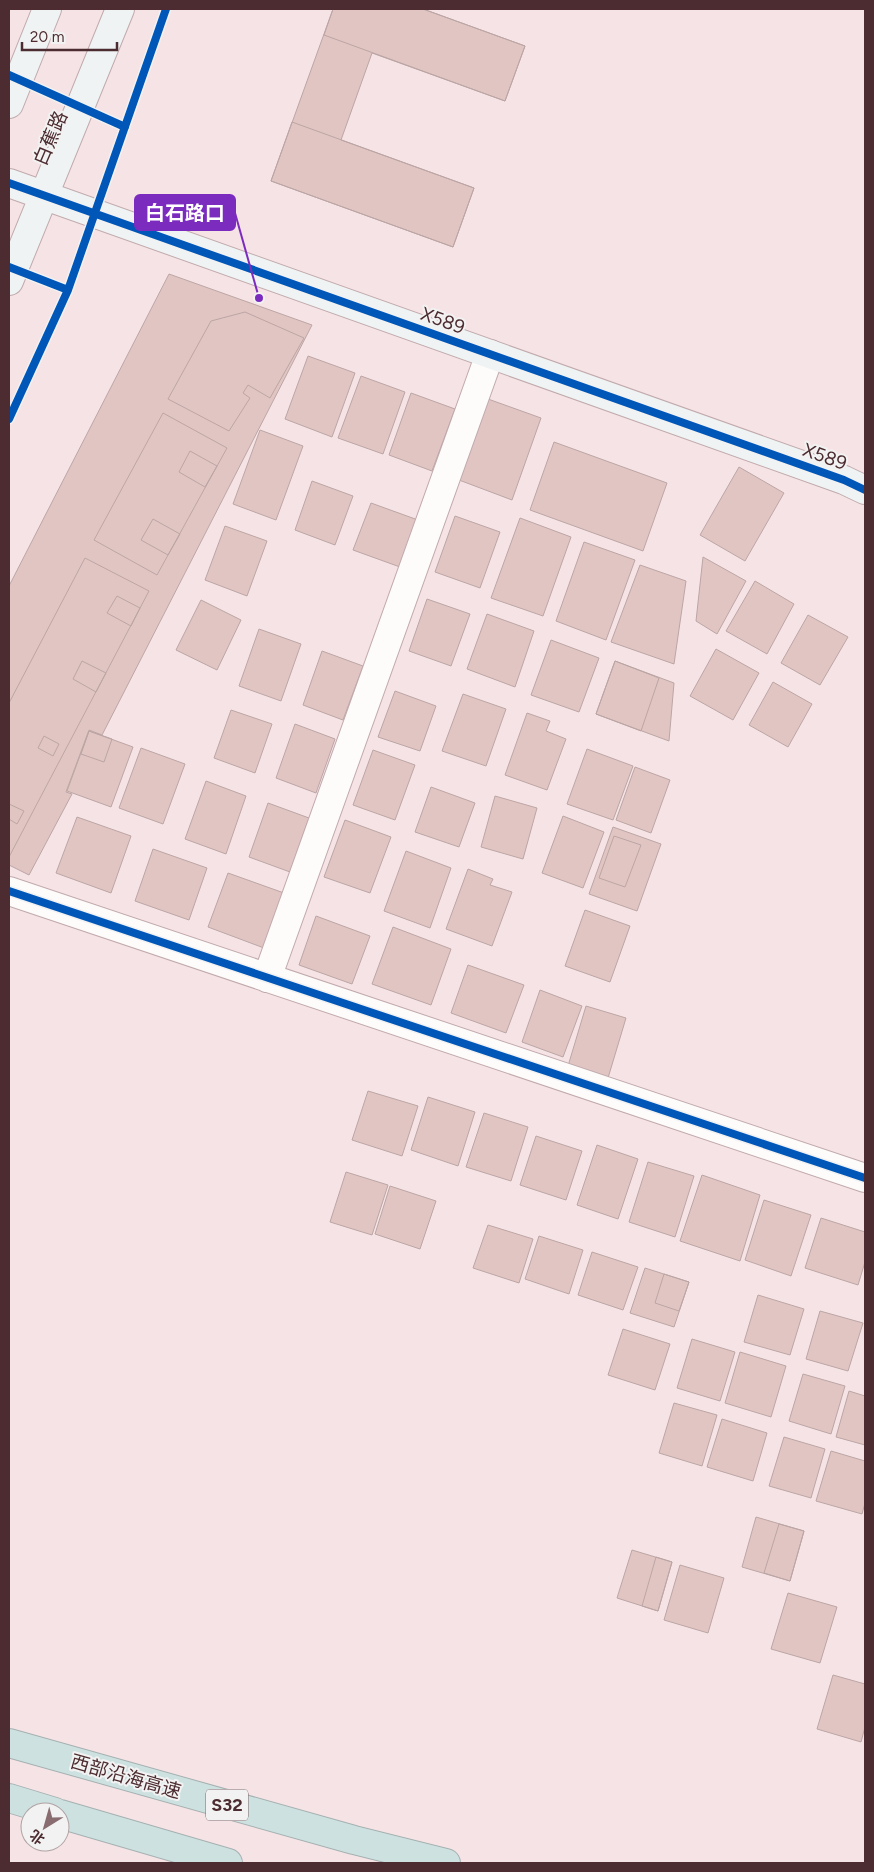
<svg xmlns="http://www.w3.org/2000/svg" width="874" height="1872" font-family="Figtree,'Noto Sans SC',sans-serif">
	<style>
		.building { fill: #e1c5c2; stroke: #bca6a5 }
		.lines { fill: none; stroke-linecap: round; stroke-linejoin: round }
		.street-casing { stroke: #c1aaad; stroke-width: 30 }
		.secondary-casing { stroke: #c1aaad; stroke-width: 30 }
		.highway-casing { stroke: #a5b1b1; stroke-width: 30 }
		.street { stroke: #fefbfb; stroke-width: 28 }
		.secondary { stroke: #eff3f3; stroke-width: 28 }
		.highway { stroke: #cee1e1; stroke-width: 28 }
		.cycleway-casing { stroke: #f2f2f2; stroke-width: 11 }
		.cycleway { stroke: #0057b8; stroke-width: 8 }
		.labels { text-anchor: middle; stroke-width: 4; stroke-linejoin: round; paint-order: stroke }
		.shield { fill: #f2f2f2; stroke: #7e676a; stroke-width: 1 }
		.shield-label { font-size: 18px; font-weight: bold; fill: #4c2c30 }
		.street-label { font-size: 19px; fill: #4c2c30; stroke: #f2f2f2 }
		.leader { fill: none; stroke: #7b2cbf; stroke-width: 2 }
		.callout-dot { fill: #7b2cbf; stroke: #f2f2f2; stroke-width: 2 }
		.callout { fill: #7b2cbf; stroke: #7b2cbf; stroke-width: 2 }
		.callout-label { font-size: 20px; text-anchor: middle; font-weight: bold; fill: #fff }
	</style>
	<rect width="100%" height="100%" fill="#f6e3e5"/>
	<path class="building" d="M333,9H423L525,46L505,101L324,35Z
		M333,9H423L525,46L505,101L372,53L341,140L474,188L453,247L271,181Z
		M292,122L474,188L453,247L271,181Z
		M169,274L312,325L102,735L89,730L66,792L72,794L29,875L9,865V586Z
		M245,312L304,338L270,398L248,385L243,393L250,398L229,431L168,399L211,321Z
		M308,356L355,373L332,437L285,419Z
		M361,376L405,392L383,454L338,438Z
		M411,393L455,409L432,471L389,455Z
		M488,399L541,418L512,500L459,480Z
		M163,413L227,448L157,575L94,540Z
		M260,430L303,446L276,520L233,504Z
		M554,442L667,483L643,551L530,510Z
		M190,451L217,466L205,487L179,472Z
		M739,467L784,493L745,561L700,535Z
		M312,481L353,496L335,545L295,530Z
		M371,503L418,520L400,567L353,550Z
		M455,516L500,532L480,588L435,572Z
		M520,518L571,537L543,616L491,598Z
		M153,519L180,534L168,555L141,540Z
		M225,526L267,541L247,596L205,580Z
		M584,542L635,560L606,640L556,621Z
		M703,557L746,581L717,634L696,621Z
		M85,558L149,591L9,857V703Z
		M640,565L686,581L674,664L611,642Z
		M755,581L794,604L767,654L726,631Z
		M117,596L140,608L131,626L107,613Z
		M427,599L470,614L451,666L409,651Z
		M201,600L241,620L217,670L176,650Z
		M487,614L534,631L515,687L467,669Z
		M808,615L848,637L820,685L781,663Z
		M259,629L301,644L281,701L239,686Z
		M551,640L599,658L579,712L531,695Z
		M716,649L759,673L733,720L690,696Z
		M322,651L363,666L343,720L303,705Z
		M82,661L106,673L96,692L73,679Z
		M615,661L674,683L669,741L596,714Z
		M615,661L659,678L641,731L596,714Z
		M773,682L812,704L788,747L749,725Z
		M395,691L436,706L420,751L378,737Z
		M463,694L506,709L486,766L442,751Z
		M231,710L272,724L255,773L214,758Z
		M527,713L550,721L546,731L566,739L547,790L505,775Z
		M295,724L335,739L316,793L276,778Z
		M89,731L112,739L104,762L81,754Z
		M89,731L133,747L111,807L67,791Z
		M44,736L59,744L53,756L38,748Z
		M141,748L185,764L163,824L119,808Z
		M587,749L633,766L613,820L567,804Z
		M373,750L415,765L395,820L353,805Z
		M635,767L670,780L651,833L616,820Z
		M206,781L246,796L226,854L185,839Z
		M431,787L475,803L459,847L415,832Z
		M495,796L537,808L523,859L481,847Z
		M268,803L309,818L290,872L249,857Z
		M9,804L24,811L17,824L9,819Z
		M563,816L604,832L583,888L542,873Z
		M77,817L131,836L111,893L56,873Z
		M345,820L391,837L370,893L324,877Z
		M613,827L661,844L637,911L589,894Z
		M614,836L641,845L625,887L599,878Z
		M153,849L207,868L189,920L135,901Z
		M406,851L451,868L430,928L384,911Z
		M468,869L493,879L490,885L512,892L492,946L446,929Z
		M228,873L284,893L264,948L208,927Z
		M585,910L630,926L610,982L565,966Z
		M316,916L370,936L352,984L299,965Z
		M393,927L451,949L431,1005L372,984Z
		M468,965L524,985L506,1033L451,1013Z
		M540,990L582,1006L563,1057L522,1042Z
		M586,1006L626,1018L608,1078L568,1066Z
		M368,1091L418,1106L402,1156L352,1140Z
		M428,1097L475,1112L458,1166L411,1150Z
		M484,1113L528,1127L511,1181L466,1167Z
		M536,1136L582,1151L566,1200L520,1185Z
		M597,1145L638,1159L618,1219L577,1205Z
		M648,1162L694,1176L675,1237L629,1222Z
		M346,1172L388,1185L372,1235L330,1222Z
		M702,1175L760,1195L740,1261L680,1241Z
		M390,1186L436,1201L420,1249L375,1234Z
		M764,1200L811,1215L791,1276L745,1260Z
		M821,1218L865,1232V1262L858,1285L805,1268Z
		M488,1225L533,1239L519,1283L473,1268Z
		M539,1236L583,1250L569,1294L525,1279Z
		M592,1252L638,1267L623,1310L578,1295Z
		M645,1268L689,1282L674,1327L630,1313Z
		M664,1274L689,1282L679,1311L655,1303Z
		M758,1295L804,1309L790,1355L744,1342Z
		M820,1311L863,1323L848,1371L806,1359Z
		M623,1329L670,1344L655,1390L608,1375Z
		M692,1339L735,1352L720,1401L677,1388Z
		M740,1352L786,1366L771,1417L725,1403Z
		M803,1374L845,1386L831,1434L789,1421Z
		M849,1391L865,1396V1445L836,1437Z
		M674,1403L717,1415L702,1466L659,1453Z
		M722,1419L767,1433L753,1481L707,1467Z
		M784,1437L825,1449L811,1498L769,1486Z
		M831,1451L865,1461V1503L862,1514L816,1501Z
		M756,1517L804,1531L790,1581L742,1567Z
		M779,1524L804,1531L790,1581L764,1573Z
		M632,1550L672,1562L658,1611L617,1598Z
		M656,1557L672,1562L658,1611L642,1606Z
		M680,1565L724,1578L708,1633L664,1620Z
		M788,1593L837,1607L820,1663L771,1649Z
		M833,1675L865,1684V1727L861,1742L817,1729Z"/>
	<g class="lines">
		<defs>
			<path id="street" d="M9,891L865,1178
				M267,978L490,354"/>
			<path id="secondary" d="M9,104L47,9
				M9,183L844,480L865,490
				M9,281L120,9"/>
			<path id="highway" d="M9,1743L354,1840L446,1863
				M9,1798L55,1812
				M60,1814L228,1863"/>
		</defs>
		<use href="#street" class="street-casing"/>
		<use href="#secondary" class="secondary-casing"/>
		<use href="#highway" class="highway-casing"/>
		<use href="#street" class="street"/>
		<use href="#secondary" class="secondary"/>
		<use href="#highway" class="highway"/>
		<defs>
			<path id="cycleway" d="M9,75L125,127
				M9,183L844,480L865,490
				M9,267L68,290
				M9,419L68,290L166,9
				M9,891L865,1178"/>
		</defs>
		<use href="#cycleway" class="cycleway-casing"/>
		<use href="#cycleway" class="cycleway"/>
	</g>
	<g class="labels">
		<rect class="shield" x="206" y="1789.5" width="42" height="31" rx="4"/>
		<g class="shield-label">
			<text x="227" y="1811">S32</text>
		</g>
		<g class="street-label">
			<text transform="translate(50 138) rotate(-67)" y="7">白蕉路</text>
			<text transform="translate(443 320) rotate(20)" y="7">X589</text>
			<text transform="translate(825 456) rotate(20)" y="7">X589</text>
			<text transform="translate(126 1776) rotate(16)" y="7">西部沿海高速</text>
		</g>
	</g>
	<path class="leader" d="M259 298L235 213"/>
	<circle class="callout-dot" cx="259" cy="298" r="5"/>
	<rect class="callout" x="135" y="195" width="100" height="35" rx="5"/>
	<g class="callout-label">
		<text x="185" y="220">白石路口</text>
	</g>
	<rect width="874" height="1872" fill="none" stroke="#4c2c30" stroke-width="20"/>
	<g transform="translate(45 1827) rotate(217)"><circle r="24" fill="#f2f2f2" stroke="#b0a3a4"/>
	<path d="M0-4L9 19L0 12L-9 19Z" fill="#886c6f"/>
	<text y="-8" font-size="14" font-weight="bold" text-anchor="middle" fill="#4c2c30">北</text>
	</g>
	<path d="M22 42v8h95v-8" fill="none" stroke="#4c2c30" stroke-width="2.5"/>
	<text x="30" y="42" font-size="15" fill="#4c2c30" stroke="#f2f2f2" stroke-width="4" paint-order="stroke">20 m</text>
</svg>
